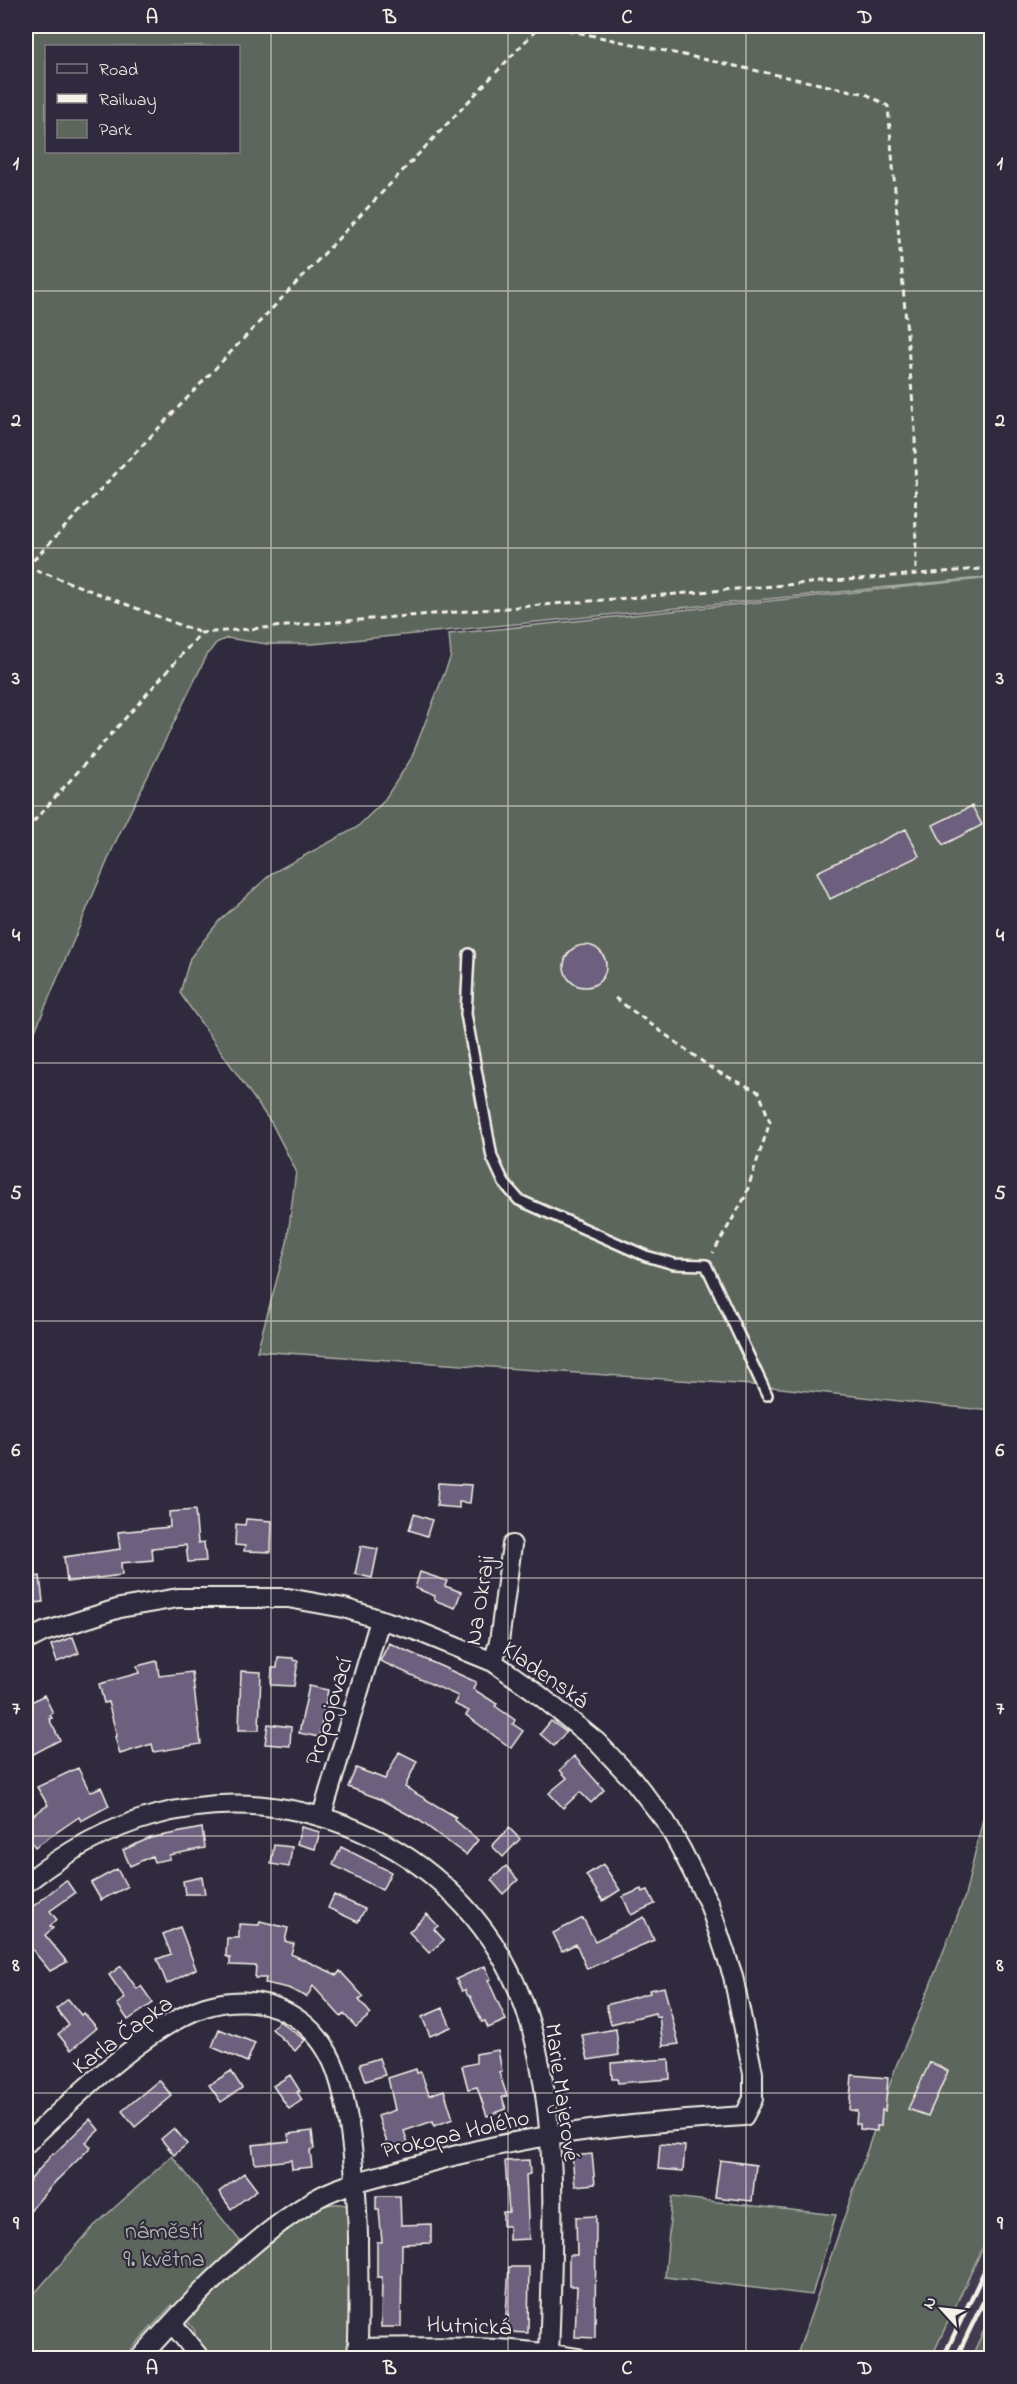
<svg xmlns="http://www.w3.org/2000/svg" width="1017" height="2384" font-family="'Indie Flower',sans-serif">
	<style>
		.built { fill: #423a50 }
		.green { fill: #5c665b; stroke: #a8aca2; stroke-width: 1.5; fill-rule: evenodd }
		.building { fill: #6d617e; stroke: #f4f1e8; stroke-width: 1.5 }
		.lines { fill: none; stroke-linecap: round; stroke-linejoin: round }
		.service-casing { stroke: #f4f1e8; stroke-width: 14 }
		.minor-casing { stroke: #f4f1e8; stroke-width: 22 }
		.path { stroke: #f4f1e8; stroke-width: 3; stroke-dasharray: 6 4.5; stroke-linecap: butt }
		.service { stroke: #2f2a3d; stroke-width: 9 }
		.minor { stroke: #2f2a3d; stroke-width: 18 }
		.rail { stroke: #f4f1e8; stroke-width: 4.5 }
		.grid { fill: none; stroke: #f4f1e8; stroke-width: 1.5; stroke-opacity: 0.55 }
		.labels { text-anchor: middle; stroke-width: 4.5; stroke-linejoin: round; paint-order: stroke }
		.street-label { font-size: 24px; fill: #f4f1e8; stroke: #2f2a3d }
		.park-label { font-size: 24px; fill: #b7b9b0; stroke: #2f2a3d }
		.neatline { fill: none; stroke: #f4f1e8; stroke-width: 2 }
		.grid-label { font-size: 20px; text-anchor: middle; font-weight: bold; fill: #f4f1e8 }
	</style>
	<rect width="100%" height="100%" fill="#2f2a3d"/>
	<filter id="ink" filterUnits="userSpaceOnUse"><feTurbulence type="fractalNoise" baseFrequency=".0167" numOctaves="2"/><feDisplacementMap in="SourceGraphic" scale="12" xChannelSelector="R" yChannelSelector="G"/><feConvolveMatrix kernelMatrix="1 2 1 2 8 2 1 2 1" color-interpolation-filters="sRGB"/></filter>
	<g filter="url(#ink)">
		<path class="built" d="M991,2230V2315L971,2358H931Z"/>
		<path class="green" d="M26,26H991V577L313,644H267L227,638L216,643L207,655L115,843L26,1052ZM46,46H238V152H46Z
			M991,578V1411L752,1385L257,1351L287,1243L296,1171L272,1124L180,993L190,958L219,921L272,873L356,828L383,802L411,759L451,656L449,634Z
			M991,1784V2230L931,2358H796L896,2066L922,2006L965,1896Z
			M172,2156L252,2256C274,2239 319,2193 348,2206L351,2213L350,2358H206L197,2343L194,2329L172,2305L123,2358H26V2303L94,2226Z
			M672,2197L836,2215L812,2295L665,2277Z
			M991,2315V2358H971Z"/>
		<path class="building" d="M972,806L982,825L943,845L933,825Z
			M906,829L919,856L830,899L817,872Z
			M564 966a21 21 0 1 1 42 0a21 21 0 1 1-42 0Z
			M438,1483L472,1485L470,1503L459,1502V1508L437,1506Z
			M195,1510L198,1543L204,1542L206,1561L188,1562L186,1545L152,1548L153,1560L121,1563L122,1575L67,1582L64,1557L120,1549L118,1532L170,1527L169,1512Z
			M414,1514L432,1520L427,1536L409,1530Z
			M246,1519L272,1521L271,1552L244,1551L245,1546L235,1545L236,1524L245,1525Z
			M361,1546L378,1549L372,1578L355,1574Z
			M420,1572L447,1581L445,1586L461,1592L455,1608L434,1600L435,1596L415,1588Z
			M40,1576L43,1602L26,1604V1578Z
			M73,1637L79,1653L57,1662L51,1645Z
			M389,1643L476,1682L473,1689L497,1704L495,1706L515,1720L513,1724L523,1731L511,1748L466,1715L469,1711L454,1704L458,1696L380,1661Z
			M278,1657L293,1658V1660L298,1661L294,1686L271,1685L272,1668H277Z
			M157,1661L159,1676L192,1672L201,1744L154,1752L152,1744L120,1754L115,1737L117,1736L108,1702L104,1703L99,1684L139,1673L137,1666Z
			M241,1671L261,1672L259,1730H239Z
			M309,1686L328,1690L319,1737L299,1733Z
			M44,1695L53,1713L50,1715L52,1718L49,1719L60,1740L26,1758V1705Z
			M551,1721L566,1732L554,1746L540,1734Z
			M268,1724L291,1727L290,1746L265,1744Z
			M399,1752L417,1761L405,1787L456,1817L455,1820L478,1840L466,1855L420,1821L380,1799L348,1787L356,1768L385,1779Z
			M574,1756L604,1790L591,1803L580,1792L563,1808L549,1793L567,1778L560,1770Z
			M78,1768L90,1792L101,1787L109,1806L81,1821L79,1817L35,1847L26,1833V1820L48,1805L37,1787Z
			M301,1827L320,1832L315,1849L297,1844Z
			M202,1828L205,1848L169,1855L170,1859L154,1862L152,1856L130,1866L123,1850L150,1838Z
			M509,1828L520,1839L503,1857L492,1846Z
			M274,1845L292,1847L289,1867L271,1864Z
			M341,1847L391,1872L382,1890L333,1865Z
			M603,1864L620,1890L603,1901L586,1875Z
			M506,1866L518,1880L503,1894L491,1880Z
			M117,1869L127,1887L101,1900L91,1883Z
			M202,1877L205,1894H185L183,1881Z
			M66,1880L75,1893L50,1911L57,1920L50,1926L53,1928L45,1935L67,1962L50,1971L26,1942V1912Z
			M641,1889L642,1892L648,1890L655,1904L631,1915L623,1897Z
			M334,1895L365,1909L358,1922L328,1908Z
			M427,1914L438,1926L434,1929L444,1940L429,1953L409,1932Z
			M644,1917L654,1940L587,1969L576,1944L562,1951L553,1933L583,1918L595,1941Z
			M260,1921L288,1928L285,1941L294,1944L291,1954L337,1975L340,1971L364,1997L359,2000L371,2014L356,2027L344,2014L341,2017L313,1986L307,1997L288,1988L265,1983L266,1978H255L256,1966L230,1965V1958L226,1956L227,1938H239V1924L259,1925Z
			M180,1927L196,1969L167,1984L157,1959L171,1954L163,1934Z
			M121,1966L137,1989L141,1986L153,2003L128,2020L117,2004L125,1998L109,1975Z
			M485,1966L491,1979L488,1980L506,2020L488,2028L485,2021L482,2022L470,1996H468L465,1990L462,1991L456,1979Z
			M664,1987L679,2044L663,2046L659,2016L656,2017L655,2013L611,2024L606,2005L650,1993L649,1990Z
			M68,1999L81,2015L84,2013L97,2028L71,2050L58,2034L69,2025L56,2009Z
			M443,2008L451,2027L430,2036L422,2017Z
			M279,2021L305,2040L295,2051L272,2029Z
			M219,2029L255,2043L247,2062L212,2047Z
			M616,2029L619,2055L588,2060L582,2035Z
			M498,2050L502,2071L499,2072L507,2096L502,2097L506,2109L487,2116L477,2087L468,2089L462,2066L476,2063V2054Z
			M379,2058L385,2075L366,2081L360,2064Z
			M669,2059L670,2079L618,2083L617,2079H612L611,2063Z
			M930,2062L948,2071L928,2116L908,2109Z
			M416,2069L417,2073L421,2072L429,2095L444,2090L453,2119L434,2126L433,2121L404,2131L408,2143L389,2149L378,2116L395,2110L388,2078Z
			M231,2071L242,2088L221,2102L209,2085Z
			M290,2075L300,2091L297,2092L302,2100L289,2109L273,2086Z
			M852,2075L888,2078L885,2111L882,2110L881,2126H877V2131L860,2129V2124H856L857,2111L849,2110Z
			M159,2080L172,2096L135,2127L122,2111Z
			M90,2119L99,2130L86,2142L91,2147L56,2181L26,2215V2185L53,2153L54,2154Z
			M174,2128L187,2144L174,2155L161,2139Z
			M312,2131L314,2149L310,2150L312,2167L292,2169L291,2160L255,2164L252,2145L289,2141L288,2134Z
			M660,2144L685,2146L683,2171L658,2169Z
			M592,2154L595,2184L575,2186L572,2156Z
			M529,2160L530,2174L526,2175L529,2239L509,2240V2226H503V2212H509L505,2161Z
			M720,2160L756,2165L752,2201L715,2197Z
			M244,2173L257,2190L231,2209L219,2192Z
			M376,2196H400L401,2225L431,2224V2243L402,2244L401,2327H381L382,2277H377V2242H382L379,2210H376Z
			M596,2216L595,2338L575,2337L577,2286H569V2255H577L576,2217Z
			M509,2267H529L528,2333L508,2332V2315H506Z"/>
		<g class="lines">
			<defs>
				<path id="service" d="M469,954L466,1014L492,1157L504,1183L519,1200L646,1256L674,1264L706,1265L767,1395"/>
				<path id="minor" d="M26,1641L44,1632L120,1608L178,1598H288L344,1608L417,1631L493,1662L533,1690L597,1742L634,1781L666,1822L681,1849L709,1904L733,1976L753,2073V2099L744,2116C679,2120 614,2125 550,2136C501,2143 452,2156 404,2169C374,2178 341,2184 314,2200C247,2241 191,2301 140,2358
					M493,1662L499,1642L512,1545
					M322,1815L380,1620
					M26,1883C64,1853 105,1829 152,1816C312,1771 483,1863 530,2023C561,2129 552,2249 549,2358
					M26,2144C69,2102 147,2026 205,2007C230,1999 260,1999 284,2011C333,2035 343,2083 350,2132C355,2167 357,2201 358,2236C358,2277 360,2318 357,2358
					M172,2323L200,2358
					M358,2348C432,2347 505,2345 578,2358"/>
			</defs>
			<use href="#service" class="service-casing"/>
			<use href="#minor" class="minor-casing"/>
			<path class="path" d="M548,26L866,94L888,106L915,430L916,574
				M26,568L540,26
				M26,568L47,574L201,633
				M26,830L201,633L992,568
				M615,998L714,1070L759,1092L770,1122L745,1197L713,1253"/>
			<use href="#service" class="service"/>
			<use href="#minor" class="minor"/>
			<path class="rail" d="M943,2358L992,2255
				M956,2358L992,2284"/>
		</g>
	</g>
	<path class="grid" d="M271,26V2358M508,26V2358M746,26V2358M26,291H992M26,548H992M26,806H992M26,1063H992M26,1321H992M26,1578H992M26,1836H992M26,2093H992"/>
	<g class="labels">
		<g class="street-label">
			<text transform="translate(479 1600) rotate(-81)" y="8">Na Okraji</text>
			<text transform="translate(546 1674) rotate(35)" y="8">Kladenská</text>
			<text transform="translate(328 1711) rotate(-73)" y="8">Propojovací</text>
			<text transform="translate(122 2034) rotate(-36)" y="8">Karla Čapka</text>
			<text transform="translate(563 2092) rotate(82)" y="8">Marie Majerové</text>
			<text transform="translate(455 2133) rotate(-13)" y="8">Prokopa Holého</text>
			<text transform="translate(469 2325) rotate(2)" y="8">Hutnická</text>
		</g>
		<g class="park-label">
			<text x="164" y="2238">náměstí<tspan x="164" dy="28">9. května</tspan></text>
		</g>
	</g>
	<rect width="1017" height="2384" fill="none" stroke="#2f2a3d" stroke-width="66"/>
	<rect x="45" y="45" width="195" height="108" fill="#2f2a3d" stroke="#7e7a81" stroke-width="1.5"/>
	<rect x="57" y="64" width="30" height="9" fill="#2f2a3d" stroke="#7e7a81" stroke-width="1.5"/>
	<text x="99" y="75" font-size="18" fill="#f4f1e8">Road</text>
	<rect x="57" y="94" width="30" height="9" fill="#f4f1e8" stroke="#7e7a81" stroke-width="1.5"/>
	<text x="99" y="105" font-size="18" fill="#f4f1e8">Railway</text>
	<rect x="57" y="120" width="30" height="18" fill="#5c665b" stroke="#7e7a81" stroke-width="1.5"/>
	<text x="99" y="135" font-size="18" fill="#f4f1e8">Park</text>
	<g transform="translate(942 2309) rotate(297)" stroke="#2f2a3d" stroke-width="4.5" paint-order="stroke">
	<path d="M0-4.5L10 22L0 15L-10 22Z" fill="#f4f1e8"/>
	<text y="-9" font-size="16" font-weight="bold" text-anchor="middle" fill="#f4f1e8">N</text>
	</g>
	<rect x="33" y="33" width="951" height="2318" class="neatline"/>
	<g class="grid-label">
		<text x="152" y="23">A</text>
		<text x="390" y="23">B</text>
		<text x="627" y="23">C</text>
		<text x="865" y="23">D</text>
		<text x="16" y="169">1</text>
		<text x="1000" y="169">1</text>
		<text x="16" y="426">2</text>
		<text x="1000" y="426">2</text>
		<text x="16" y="684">3</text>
		<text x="1000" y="684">3</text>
		<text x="16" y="941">4</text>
		<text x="1000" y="941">4</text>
		<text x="16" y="1199">5</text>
		<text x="1000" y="1199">5</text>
		<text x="16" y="1456">6</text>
		<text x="1000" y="1456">6</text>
		<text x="16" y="1714">7</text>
		<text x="1000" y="1714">7</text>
		<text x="16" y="1971">8</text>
		<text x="1000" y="1971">8</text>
		<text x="16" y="2229">9</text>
		<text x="1000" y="2229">9</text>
		<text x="152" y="2374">A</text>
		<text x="390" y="2374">B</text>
		<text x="627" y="2374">C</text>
		<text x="865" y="2374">D</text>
	</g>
</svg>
